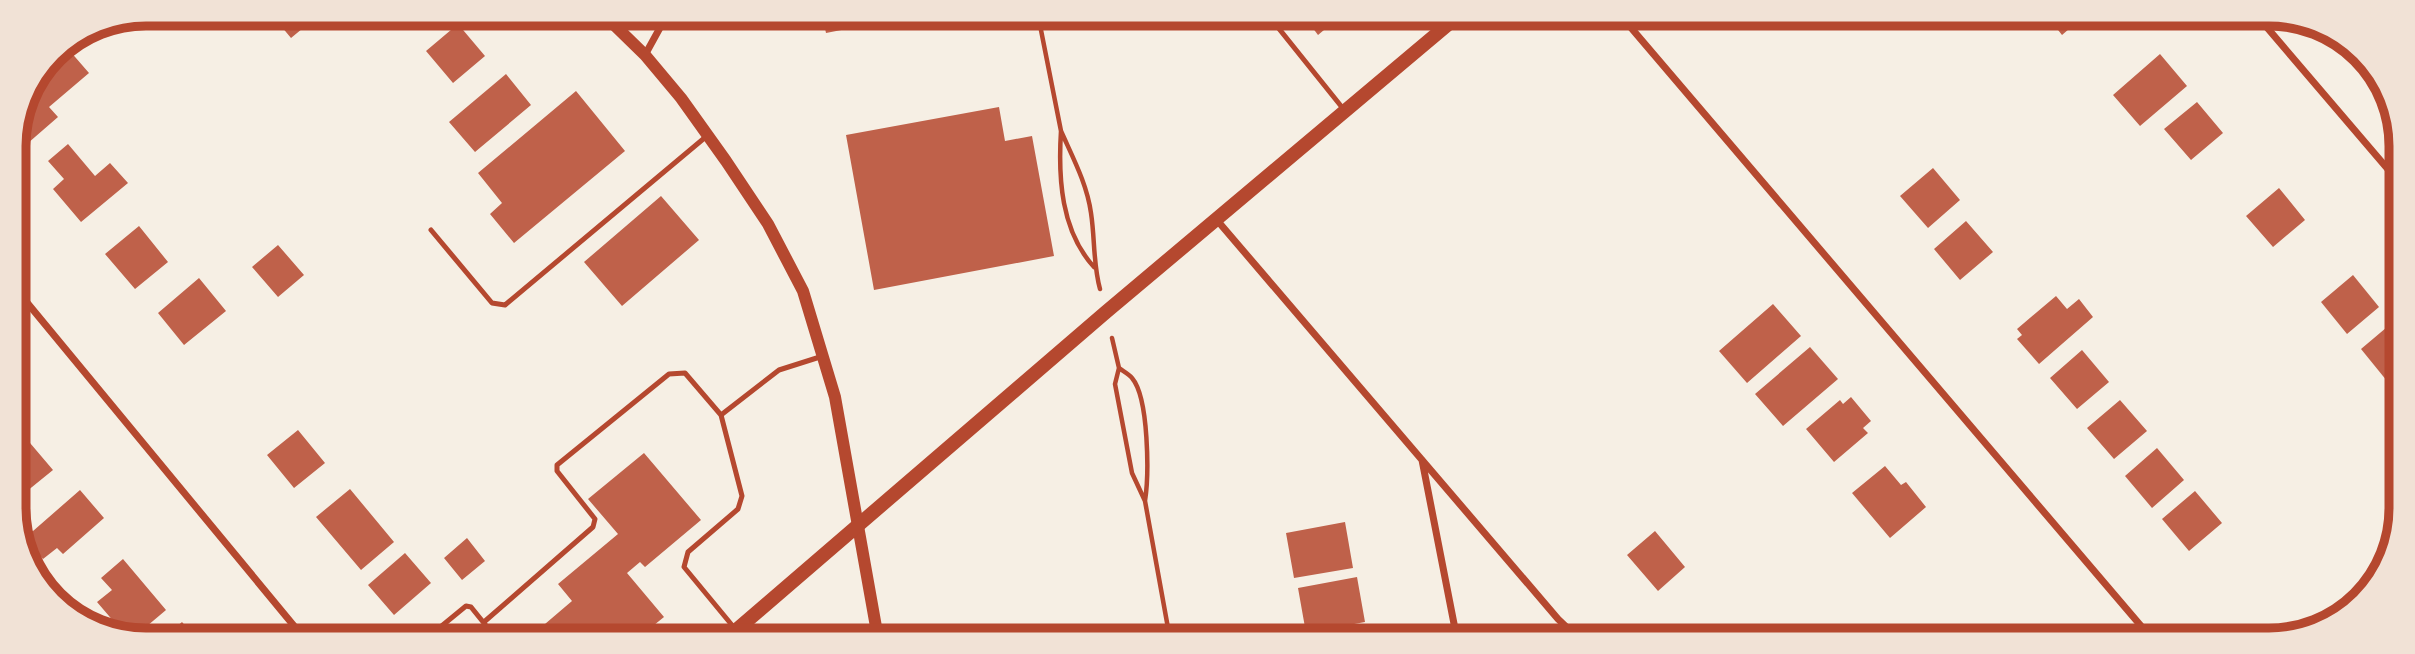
<svg xmlns="http://www.w3.org/2000/svg" width="2415" height="654" font-family="Manrope,sans-serif">
	<style>
		.building { fill: #bf614a }
		.lines { fill: none; stroke-linecap: round; stroke-linejoin: round }
		.path { stroke: #b5482f; stroke-width: 4.5 }
		.service { stroke: #b5482f; stroke-width: 5 }
		.minor { stroke: #b5482f; stroke-width: 7 }
		.tertiary { stroke: #b5482f; stroke-width: 12 }
		.secondary { stroke: #b5482f; stroke-width: 14 }
		.rim { fill: none; stroke: #b5482f; stroke-width: 9 }
	</style>
	<rect width="100%" height="100%" fill="#f6efe4"/>
	<path class="building" d="M271,14H320L291,38Z
		M392,14H411L399,24Z
		M822,15H913V16L826,33Z
		M1303,15H1342L1318,35Z
		M2047,16H2084L2062,35Z
		M458,24L485,56L453,83L426,51Z
		M69,50L89,73L49,107L58,117L20,150L14,144V138L45,70Z
		M2160,54L2187,86L2140,126L2113,95Z
		M506,74L531,105L475,152L449,122Z
		M576,91L625,151L514,243L490,214L502,203L478,173Z
		M2197,102L2223,133L2191,160L2164,129Z
		M999,107L1005,141L1032,136L1054,256L874,290L846,135Z
		M68,144L95,176L110,163L128,183L81,222L53,189L64,179L48,161Z
		M1933,168L1960,200L1928,228L1900,196Z
		M2279,188L2305,220L2273,247L2246,216Z
		M661,196L699,240L622,306L584,262Z
		M1966,221L1993,252L1960,280L1934,249Z
		M139,226L168,262L135,289L105,254Z
		M278,245L304,275L278,297L252,267Z
		M2353,275L2379,307L2347,334L2321,302Z
		M199,278L226,311L184,345L158,313Z
		M2056,296L2067,309L2079,299L2093,317L2039,364L2017,339L2022,335L2017,329Z
		M1773,304L1801,336L1747,383L1719,351Z
		M2393,322L2398,328V371L2387,381L2361,349Z
		M1810,347L1838,379L1783,426L1755,394Z
		M2082,350L2109,382L2077,409L2050,378Z
		M1851,397L1871,421L1863,428L1868,433L1834,462L1806,429L1840,400L1843,404Z
		M2120,400L2147,431L2114,459L2087,428Z
		M19,430L53,470L16,500V432Z
		M298,430L325,463L294,488L267,455Z
		M2157,448L2184,480L2152,508L2125,476Z
		M644,453L701,520L645,567L640,562L627,573L664,617L638,638H556L545,624L572,601L558,584L618,534L588,499Z
		M1885,466L1901,485L1906,482L1926,507L1890,538L1852,493Z
		M350,489L394,542L361,570L316,517Z
		M80,490L104,518L63,554L57,548L43,559L25,538Z
		M2195,491L2222,523L2189,551L2162,519Z
		M1345,522L1353,568L1294,578L1286,533Z
		M1655,531L1685,567L1658,591L1627,555Z
		M467,538L485,561L462,580L444,558Z
		M405,553L431,583L394,615L368,585Z
		M123,559L166,610L134,637H127L97,602L112,590L101,578Z
		M1357,577L1365,622L1306,633L1298,588Z
		M182,622L195,637H165Z"/>
	<g class="lines">
		<path class="path" d="M1038,15L1061,131
			M1094,267C1061,231 1058,178 1061,131C1073,158 1087,184 1091,213C1095,239 1093,264 1100,289
			M1112,338L1119,368L1115,384L1132,473L1145,501C1149,475 1149,398 1132,378C1129,374 1123,371 1119,368
			M1145,501L1170,639"/>
		<path class="service" d="M1268,15L1345,111
			M431,230L492,303L505,305L708,135
			M721,415L779,370L823,356
			M484,622L593,527L595,519L557,471V465L669,374L685,373L721,415L742,496L738,509L688,552L684,567L736,630
			M427,638L466,606L471,607L496,638"/>
		<path class="minor" d="M1621,16L2153,640
			M2258,17L2398,181
			M645,55L667,15
			M1216,219L1558,619L1579,639
			M15,288L304,638
			M1422,460L1457,639"/>
		<path class="tertiary" d="M604,15L645,55L681,98L726,161L768,224L803,291L835,397L878,638"/>
		<path class="secondary" d="M727,638L1106,312L1458,16"/>
	</g>
	<path d="M0 0H2415V654H0ZM146 26H2269A120 120 0 0 1 2389 146V508A120 120 0 0 1 2269 628H146A120 120 0 0 1 26 508V146A120 120 0 0 1 146 26Z" fill="#f1e2d6" fill-rule="evenodd"/>
	<path class="rim" d="M146 26H2269A120 120 0 0 1 2389 146V508A120 120 0 0 1 2269 628H146A120 120 0 0 1 26 508V146A120 120 0 0 1 146 26Z"/>
</svg>
